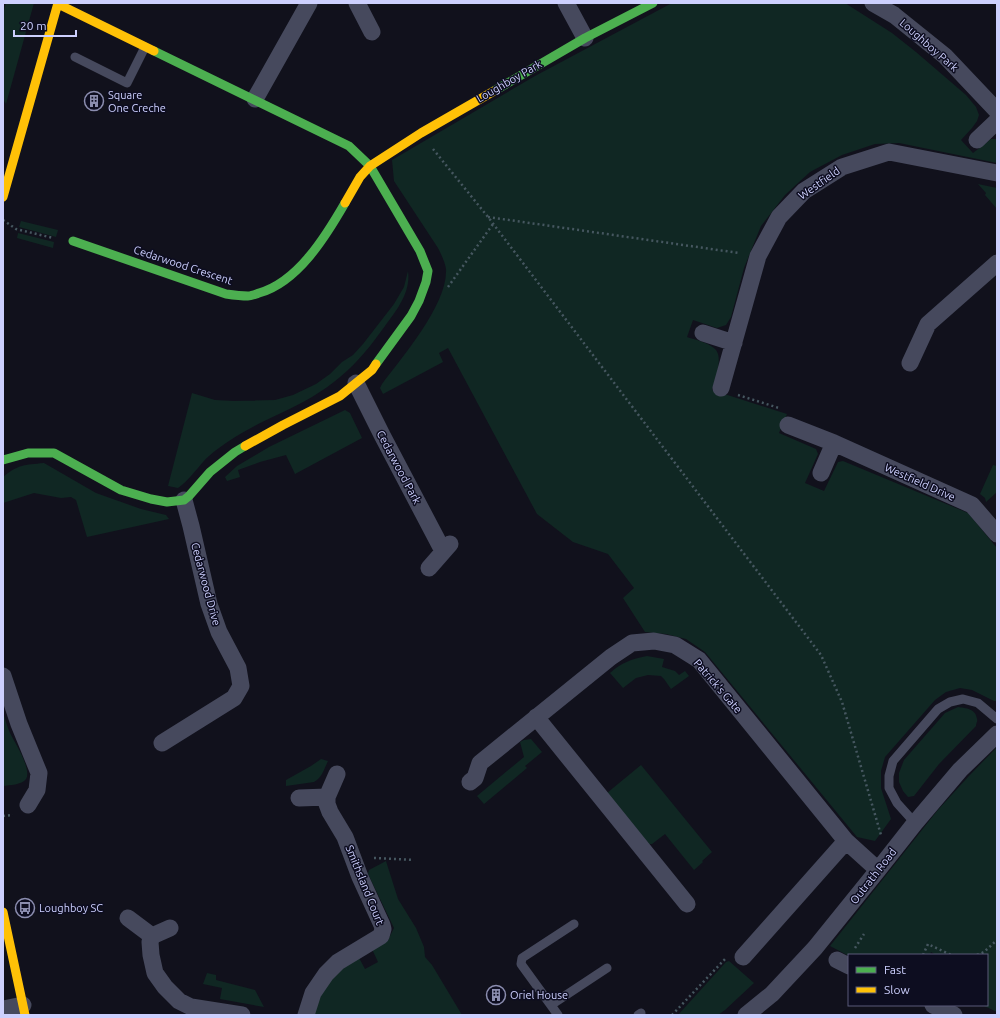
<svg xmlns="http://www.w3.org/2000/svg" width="1000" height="1018" font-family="Ubuntu,sans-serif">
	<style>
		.green { fill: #102723 }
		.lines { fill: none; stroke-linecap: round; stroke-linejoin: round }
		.path { stroke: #465760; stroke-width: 2.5; stroke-dasharray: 2 3; stroke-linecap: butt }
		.lane { stroke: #46495d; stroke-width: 9 }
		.street { stroke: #46495d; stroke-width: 17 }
		.fast { stroke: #4caf50; stroke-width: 9 }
		.slow { stroke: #ffc107; stroke-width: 9 }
		.labels { text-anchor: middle; stroke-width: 3; stroke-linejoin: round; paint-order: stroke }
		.street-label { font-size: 11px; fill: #cdd0fe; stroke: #0d0d20 }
		.poi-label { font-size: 11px; fill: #cdd0fe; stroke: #0d0d20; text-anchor: start }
	</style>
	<rect width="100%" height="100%" fill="#11111c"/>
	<path class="green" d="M6,3H34L6,104L3,99V13Z
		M672,3H845L892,33L916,52L966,95L976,107L979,115L977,121L972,128L961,140L973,153L991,139H997V163L899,143L875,144L842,155L810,172L785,195L761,226L744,268L731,317L726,325L717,328L693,320L687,337C696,340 710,343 716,350C723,359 715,380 712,390L787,414L779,433L816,449L818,454L805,483L824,491L838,462L843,461L968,513L997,548V701H994L972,690L960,688L946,692L935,700L885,757L881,771V788L891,819L875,841L857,837L705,652L686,639L666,634L645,632L623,598L634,588L608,554L573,542L537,514L448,348L439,353L443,362L383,394L380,388L382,384C403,356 448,304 446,269C445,262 441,254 438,248L394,181L392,160L535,76Z
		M978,184L997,188V209L985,195L986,193Z
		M21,221L58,230L56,237L19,227Z
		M18,233L54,242L53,248L17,238Z
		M408,271C411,292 397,310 385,326C379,334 372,344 365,352C350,370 332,385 312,397C285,413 255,423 229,441C220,447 210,454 203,462C195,471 188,481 178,488L168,486L192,393L215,400L234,401L275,400L293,395L316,384L330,374L342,362L353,355L363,344L394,304L404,287Z
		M345,410L350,413L362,438L295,474L286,455L260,462L238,470L240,477L227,481L225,477L237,466L269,447Z
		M44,463L96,493L141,509L166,515L169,519L87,537L76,500L71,497L61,498L34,493L3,503V477C19,464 24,465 44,463Z
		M993,465L997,466V492L986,502L985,498L980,494Z
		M647,656L664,659L662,667L675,671L679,675L685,671L689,676L671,689L664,679L661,676L648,675L636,678L623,688L610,673C621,663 631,659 647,656Z
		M958,707C966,708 976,709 977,719C978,721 976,723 976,726L939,764L914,796L908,797L903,791L899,782V773L904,760L945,713Z
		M3,712C5,719 7,726 10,733C15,743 32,769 26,779C22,785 9,785 3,786Z
		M531,739L542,752L525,766L527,768L484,804L477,796L524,757L520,742L524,740Z
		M997,747V1012L982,1005H987V955H936L931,952L930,955H849V956L830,946L937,811L968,777Z
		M321,759L328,761C324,769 322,778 314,782L286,786V780L311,766Z
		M641,765L712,852L702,861L703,862L694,870L665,834L652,844H649L607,793Z
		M386,861L398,899L416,928L424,947L425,957L432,965L462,1015H312L314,1001L332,977L358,956L365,969L378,962L372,949L388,940L394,928L368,874L369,870Z
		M729,961L754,983L725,1010L718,1015H678L726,962Z
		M207,973L216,975V980L255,990L264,1007L220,999L222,988L203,984Z"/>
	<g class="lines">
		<path class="path" d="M433,149L488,217L821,655L842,702L881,835
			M488,217L739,253
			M3,220L16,229L53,238
			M448,287L493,224
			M738,395L779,408
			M3,816L13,815
			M374,858L414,860
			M855,948L864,934
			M923,955L928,944L951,955
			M977,955L984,952L997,940
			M672,1015L725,959"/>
		<path class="lane" d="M75,57L127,83L145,47
			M915,823L897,803L889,788V776L893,761L938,709L950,702L963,699L978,703L997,719
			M551,1005L607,968
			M558,1015L521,964L522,958L574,924
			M638,1015L641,1013"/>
		<path class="street" d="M357,3L372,32
			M566,3L585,38
			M873,3L894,15L945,56L997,111
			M255,99L309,3
			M977,140L997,121
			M703,333L734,343
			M910,363L928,324L997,263
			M356,383L382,435L443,551
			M721,388L758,256L779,217L804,191L842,167L889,152L997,173
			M788,425L834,443L972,505L997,534
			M821,473L834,443
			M429,568L450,544
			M3,676L19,724L39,773L37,790L28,805
			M536,717L687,904
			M162,743L234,698L241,686L238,668L219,632L209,604L191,526L184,500
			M470,782L475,778L480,763L611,657L632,643L654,641L675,645L699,660L846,841L878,870
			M299,798L327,797
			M128,918L152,936L170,928
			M152,936L150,942L151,955L155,973L165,987L179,1001L191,1007L242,1015
			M743,957L846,841
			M837,960L849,966
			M933,1005L954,1015
			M3,1009L23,1005
			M306,1015L313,993L326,974L338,962L381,936L383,929L382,925L360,877L345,837L330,812L327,804V797L337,774
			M746,1015L772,994L815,948L878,870L915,823L960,770L997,734"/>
		<path class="fast" d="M154,51L349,146L370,166L420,251L428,271L426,282L419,301L411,316L376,364
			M494,91L585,38L653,3
			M73,241L226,294C233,295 241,296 248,296C251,296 256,294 259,293C298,282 326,236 345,203
			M3,460L28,453H54L121,490L151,499L167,502L184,500L189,496L210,472L235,452L245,446"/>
		<path class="slow" d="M58,4L154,51
			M3,197L58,3
			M345,203L360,177L370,166L421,133L494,91
			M245,446L283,425L340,396L372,370L376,364
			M3,912L25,1015"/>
	</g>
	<defs>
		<symbol id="building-ring" viewBox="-11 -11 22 22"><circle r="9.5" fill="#0d0d20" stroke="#8b8daf" stroke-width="1.5"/><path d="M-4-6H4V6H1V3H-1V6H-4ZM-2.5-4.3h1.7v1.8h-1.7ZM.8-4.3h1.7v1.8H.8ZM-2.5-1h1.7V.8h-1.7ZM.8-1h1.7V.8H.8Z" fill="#8b8daf"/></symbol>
		<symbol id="bus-ring" viewBox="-11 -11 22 22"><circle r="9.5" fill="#0d0d20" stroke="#8b8daf" stroke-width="1.5"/><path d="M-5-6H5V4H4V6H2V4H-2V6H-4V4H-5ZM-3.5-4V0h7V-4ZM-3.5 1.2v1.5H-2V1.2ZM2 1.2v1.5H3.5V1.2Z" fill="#8b8daf"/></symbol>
	</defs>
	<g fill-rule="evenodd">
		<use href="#building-ring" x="83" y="90" width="22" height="22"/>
		<use href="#bus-ring" x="14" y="897" width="22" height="22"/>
		<use href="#building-ring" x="485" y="984" width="22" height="22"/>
	</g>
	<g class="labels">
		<g class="street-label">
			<text transform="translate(929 45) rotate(41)" y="4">Loughboy Park</text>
			<text transform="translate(509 81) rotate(-30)" y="4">Loughboy Park</text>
			<text transform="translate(819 183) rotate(-35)" y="4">Westfield</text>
			<text transform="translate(183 265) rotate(18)" y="4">Cedarwood Crescent</text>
			<text transform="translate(399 467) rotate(62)" y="4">Cedarwood Park</text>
			<text transform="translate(920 482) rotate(24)" y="4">Westfield Drive</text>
			<text transform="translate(206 584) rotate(75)" y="4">Cedarwood Drive</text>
			<text transform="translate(718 686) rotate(49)" y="4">Patrick's Gate</text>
			<text transform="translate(873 876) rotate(-52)" y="4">Outrath Road</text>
			<text transform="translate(365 885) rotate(68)" y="4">Smithsland Court</text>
		</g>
		<g class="poi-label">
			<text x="108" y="99">Square<tspan x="108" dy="13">One Creche</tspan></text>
			<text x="39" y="912">Loughboy SC</text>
			<text x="510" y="999">Oriel House</text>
		</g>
	</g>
	<rect width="1000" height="1018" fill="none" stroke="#cdd0fe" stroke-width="8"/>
	<rect x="848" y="954" width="140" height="52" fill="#0d0d20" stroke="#5a5b79"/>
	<rect x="856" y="967" width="20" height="6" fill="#4caf50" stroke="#5a5b79"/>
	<text x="884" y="974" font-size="12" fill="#cdd0fe">Fast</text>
	<rect x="856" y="987" width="20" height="6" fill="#ffc107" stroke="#5a5b79"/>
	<text x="884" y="994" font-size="12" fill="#cdd0fe">Slow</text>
	<path d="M14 30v6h62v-6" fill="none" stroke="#cdd0fe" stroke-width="2"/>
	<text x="20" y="30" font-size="12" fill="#cdd0fe" stroke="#0d0d20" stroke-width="3" paint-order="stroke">20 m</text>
</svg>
